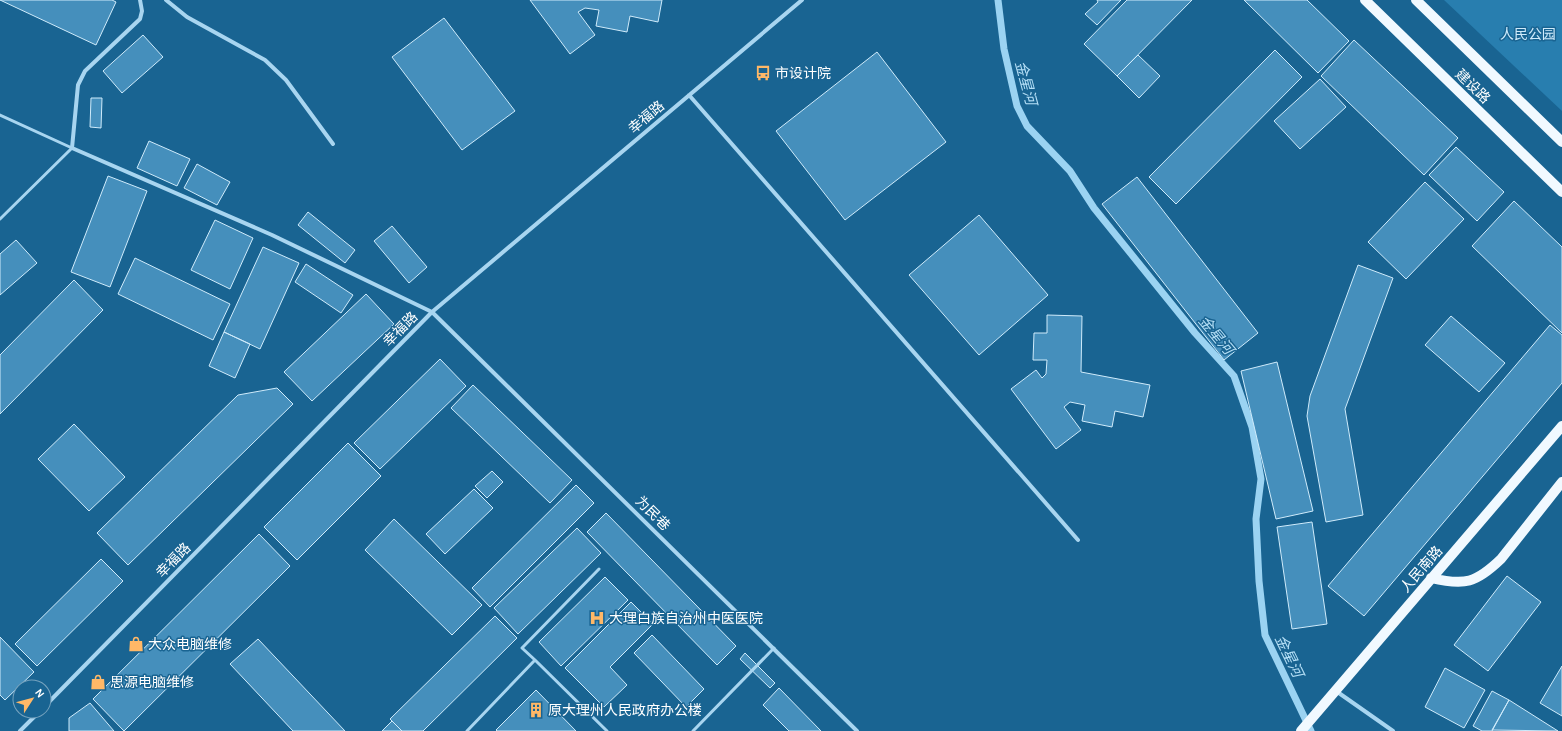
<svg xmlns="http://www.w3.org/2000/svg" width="1562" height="731" font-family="Karla,'Noto Sans SC',sans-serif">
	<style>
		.green { fill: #287eaf }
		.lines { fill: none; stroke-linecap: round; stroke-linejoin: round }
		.stream { stroke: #9bd3f2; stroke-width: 7 }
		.building { fill: #458fbc; stroke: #cfebfb }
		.lane { stroke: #a8d5f0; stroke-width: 3 }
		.street { stroke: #a8d5f0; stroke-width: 4 }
		.primary { stroke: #f1f9ff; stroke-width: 10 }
		.labels { text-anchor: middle; stroke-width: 3; stroke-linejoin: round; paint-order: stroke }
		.park-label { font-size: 14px; fill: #cfebfb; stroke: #196492 }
		.poi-label { font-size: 14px; fill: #fff; stroke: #196492; text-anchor: start }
		.street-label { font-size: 14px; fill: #fff; stroke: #196492 }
		.water-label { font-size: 15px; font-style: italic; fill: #b5dff6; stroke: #196492 }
	</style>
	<rect width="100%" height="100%" fill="#196492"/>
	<path class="green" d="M1444,0H1562V111Z"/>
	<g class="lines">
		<path class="stream" d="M998,0L1004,49L1017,106L1027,126L1070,171L1094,208L1195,333L1234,376L1252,427L1261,479L1256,519L1259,581L1265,635L1311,731"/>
	</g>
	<path class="building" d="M0,0H112L116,2L96,45Z
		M530,0H662L658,22L630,16L627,32L596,26L599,10L585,8L578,12L595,35L570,54Z
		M1097,0H1121L1097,25L1085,14L1098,2Z
		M1127,0H1192L1117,76L1084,44Z
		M1244,0H1307L1349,41L1318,73Z
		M444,18L515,111L462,150L392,57Z
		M143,35L163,57L122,93L103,71Z
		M1354,40L1458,138L1424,175L1321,76Z
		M1275,50L1302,77L1176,204L1149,177Z
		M877,52L946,142L845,220L776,131Z
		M1138,55L1160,76L1139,98L1117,76Z
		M1320,79L1346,107L1300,149L1274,121Z
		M91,98H102L101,128L90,127Z
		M149,141L190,159L177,186L137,168Z
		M1456,147L1504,192L1477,221L1429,175Z
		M197,164L230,182L217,205L184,188Z
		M108,176L147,191L110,287L71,272Z
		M1137,177L1258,333L1224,360L1102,204Z
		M1425,182L1464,219L1406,279L1368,242Z
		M1514,201L1562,247V333L1472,246Z
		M308,212L355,250L345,263L298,225Z
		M979,215L1048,295L979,355L909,275Z
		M215,220L253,238L230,289L191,270Z
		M392,226L427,267L409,283L374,241Z
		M16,240L37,263L0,295V254Z
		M263,247L299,263L260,349L224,332Z
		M135,258L230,304L213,340L118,294Z
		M306,264L353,295L341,313L295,282Z
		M1358,265L1393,278L1345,409L1363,515L1326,522L1307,416L1310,396Z
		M74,280L103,310L0,414V355Z
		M366,294L394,324L312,401L284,372Z
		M1047,315L1082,316L1081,372L1150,385L1143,417L1115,411L1112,427L1082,421L1085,405L1070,402L1064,407L1081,430L1056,449L1011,389L1036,370L1042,378L1046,374L1047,360H1033L1034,333H1047Z
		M1451,316L1505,363L1479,392L1425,345Z
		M1550,325L1562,335V383L1364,616L1328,586Z
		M224,332L250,344L235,378L209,366Z
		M440,359L466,386L380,469L354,443Z
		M1277,362L1313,511L1276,519L1241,371Z
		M473,385L572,480L550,503L451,408Z
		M277,388L293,404L128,565L97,533L238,395Z
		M74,424L125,477L89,511L38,459Z
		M348,443L381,476L297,560L264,527Z
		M492,471L503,482L487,498L475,486Z
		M576,485L594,503L490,607L472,588Z
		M474,489L493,508L445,554L426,534Z
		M606,513L736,646L717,665L587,532Z
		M394,519L482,605L452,635L365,550Z
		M1312,522L1327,624L1292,629L1277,527Z
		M577,528L601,553L518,634L494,608Z
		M259,534L290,566L124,731L93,699Z
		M101,559L123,581L37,666L15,644Z
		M1507,576L1541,602L1488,671L1454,645Z
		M605,577L628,600L561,666L539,642Z
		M631,602L653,624L610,667L627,685L604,707L565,668Z
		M495,616L517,638L423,731H402L390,719Z
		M652,635L704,689L686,707L634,653Z
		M0,637L34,672L5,700L0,695Z
		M258,639L345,731H293L230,664Z
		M745,653L775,683L770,688L740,659Z
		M1562,666V716L1540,703Z
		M1445,668L1485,690L1464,728L1425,707Z
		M779,688L821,731H789L763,705Z
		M536,690L576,731H497L496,730Z
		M1492,691L1509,700L1492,731H1482L1473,726Z
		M1509,700L1558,731L1492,730Z
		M90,703L114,731H69V718Z
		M392,721L402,731H382Z"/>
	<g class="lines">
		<path class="lane" d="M0,115L72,148L0,219
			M535,660L522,648L599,569
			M467,731L535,660L607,731
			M693,731L774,648"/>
		<path class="street" d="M140,0L142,11L140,19L85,71L78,85L72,148L272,235L432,312L857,731
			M166,0L187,17L265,60L286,80L333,144
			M689,95L1078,540
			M1336,691L1393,731
			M44,707L432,312L802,0
			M20,731L40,711"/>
		<path class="primary" d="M1365,0L1562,192
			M1416,0L1562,142
			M1431,578C1465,586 1476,583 1501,559L1562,482
			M1301,731L1562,426"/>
	</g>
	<defs>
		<symbol id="bus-bare" viewBox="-9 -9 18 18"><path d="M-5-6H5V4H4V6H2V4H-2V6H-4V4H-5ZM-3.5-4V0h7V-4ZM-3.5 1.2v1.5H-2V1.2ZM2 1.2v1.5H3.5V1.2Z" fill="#ffb867" stroke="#196492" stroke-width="2.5" paint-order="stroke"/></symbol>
		<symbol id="hospital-bare" viewBox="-9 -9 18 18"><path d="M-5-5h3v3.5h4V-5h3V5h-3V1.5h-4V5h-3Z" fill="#ffb867" stroke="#196492" stroke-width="2.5" paint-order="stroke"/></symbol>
		<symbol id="shop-bare" viewBox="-9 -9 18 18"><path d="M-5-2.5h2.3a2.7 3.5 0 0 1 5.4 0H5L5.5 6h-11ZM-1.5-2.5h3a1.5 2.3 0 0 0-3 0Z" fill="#ffb867" stroke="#196492" stroke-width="2.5" paint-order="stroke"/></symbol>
		<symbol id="building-bare" viewBox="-9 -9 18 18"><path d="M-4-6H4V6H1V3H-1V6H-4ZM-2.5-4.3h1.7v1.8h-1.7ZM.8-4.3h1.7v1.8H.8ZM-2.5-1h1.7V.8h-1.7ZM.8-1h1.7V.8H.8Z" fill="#ffb867" stroke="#196492" stroke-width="2.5" paint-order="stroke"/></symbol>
	</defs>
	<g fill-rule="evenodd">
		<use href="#bus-bare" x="752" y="62" width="22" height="22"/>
		<use href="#hospital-bare" x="586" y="607" width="22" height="22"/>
		<use href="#shop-bare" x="125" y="633" width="22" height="22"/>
		<use href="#shop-bare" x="87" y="671" width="22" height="22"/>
		<use href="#building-bare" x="525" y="699" width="22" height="22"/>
	</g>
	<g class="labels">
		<g class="park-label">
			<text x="1528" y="39">人民公园</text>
		</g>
		<g class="poi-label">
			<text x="775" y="78">市设计院</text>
			<text x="609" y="623">大理白族自治州中医医院</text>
			<text x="148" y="649">大众电脑维修</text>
			<text x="110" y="687">思源电脑维修</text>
			<text x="548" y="715">原大理州人民政府办公楼</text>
		</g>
		<g class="street-label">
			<text transform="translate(1473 86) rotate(44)" y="5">建设路</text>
			<text transform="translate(646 117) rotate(-40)" y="5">幸福路</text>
			<text transform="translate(400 329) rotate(-45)" y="5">幸福路</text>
			<text transform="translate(653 513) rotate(45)" y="5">为民巷</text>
			<text transform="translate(173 560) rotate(-45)" y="5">幸福路</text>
			<text transform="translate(1421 569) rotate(-49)" y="5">人民南路</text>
		</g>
		<g class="water-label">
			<text transform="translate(1026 83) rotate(75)" y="5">金星河</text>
			<text transform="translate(1216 335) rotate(50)" y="5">金星河</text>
			<text transform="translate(1289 656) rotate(64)" y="5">金星河</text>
		</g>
	</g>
	<g transform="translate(32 699) rotate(54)"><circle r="19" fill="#196492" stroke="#75a2be"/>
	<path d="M0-3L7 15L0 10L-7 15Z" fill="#ffb867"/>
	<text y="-6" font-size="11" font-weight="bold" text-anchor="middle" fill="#ffffff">N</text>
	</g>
</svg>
